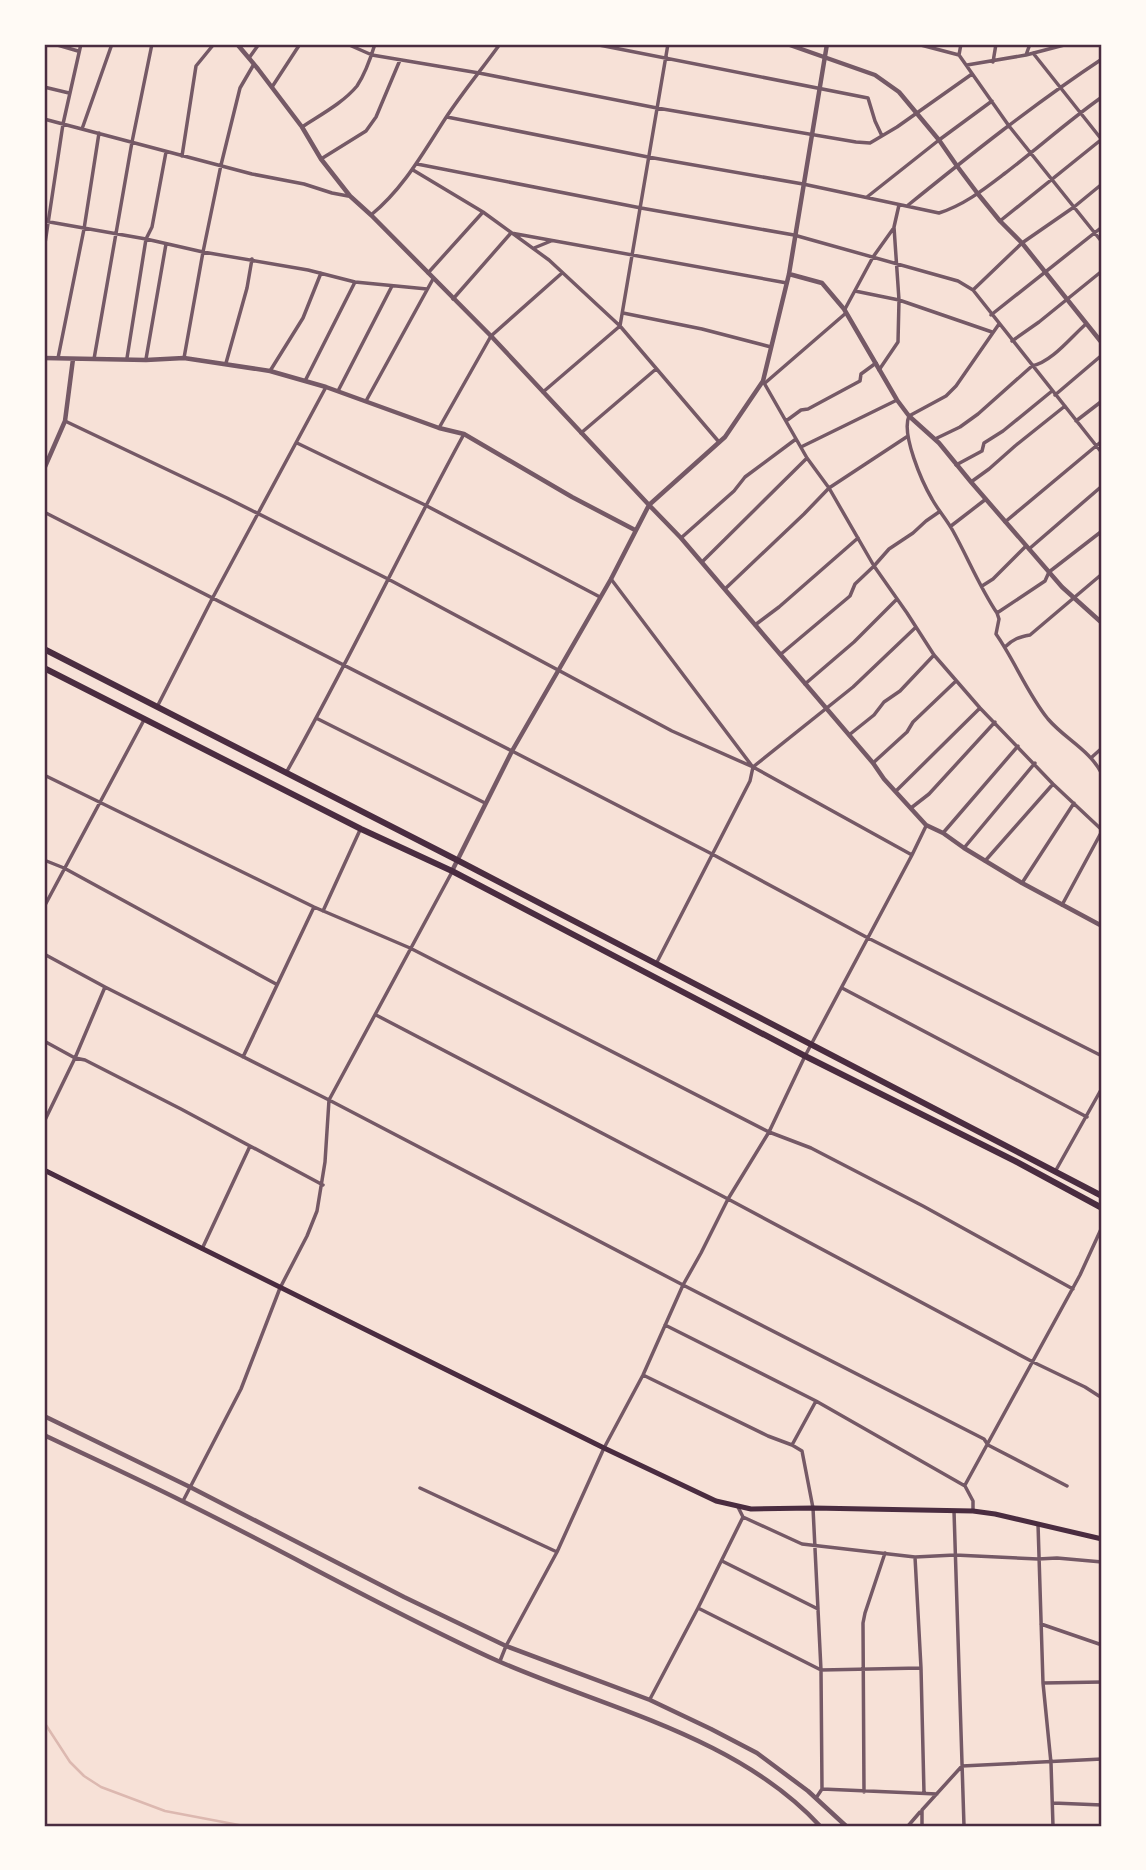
<svg xmlns="http://www.w3.org/2000/svg" width="1146" height="1870" font-family="'Sofia Sans Condensed',sans-serif">
	<style>
		.lines { fill: none; stroke-linecap: round; stroke-linejoin: round }
		.stream { stroke: #dcb8b0; stroke-width: 2.5 }
		.minor { stroke: #755966; stroke-width: 3.5 }
		.tertiary { stroke: #755966; stroke-width: 4.5 }
		.secondary { stroke: #4a2c40; stroke-width: 5 }
		.primary { stroke: #4a2c40; stroke-width: 6 }
		.neatline { fill: none; stroke: #4a2c40; stroke-width: 2.5 }
	</style>
	<rect width="100%" height="100%" fill="#f7e1d7"/>
	<g class="lines">
		<path class="stream" d="M44,1722L70,1762L84,1776L101,1787L165,1811L244,1826"/>
		<path class="minor" d="M54,44L78,51
			M347,44L372,55L479,73L657,108L856,142L870,143L897,127L972,74
			M594,44L868,98L875,121L882,136
			M917,44L959,55L1009,126L1102,242
			M1033,53L1102,140
			M959,55L961,44
			M1026,55L1030,44
			M249,58L259,44
			M993,62L996,44
			M967,65L1026,55L1068,44
			M44,87L69,93
			M272,87L300,44
			M447,117L648,157L803,184L939,213C964,205 983,190 1004,174C1037,149 1068,121 1102,97
			M44,119L252,174L304,184L332,193L348,196
			M302,127C320,115 343,103 357,86C365,74 371,57 375,44
			M82,129L112,44
			M182,156L196,66L214,44
			M321,159L366,131L376,117L400,60
			M417,164L641,208L794,235L958,281L973,290L1102,453
			M413,170L483,212L549,260L620,326L719,442
			M867,197L939,140L992,101
			M907,206C970,155 1034,104 1102,59
			M371,215C403,189 423,153 445,119C462,93 482,69 500,44
			M44,221L146,239L203,252L308,270L355,282L427,289
			M1000,221L1102,139
			M534,248L551,241
			M44,250L63,124L81,44
			M428,273L483,212
			M973,290L1022,243L1074,207L1102,184
			M855,291L899,300L992,332
			M453,299L511,233L787,283
			M845,309L873,257L893,229
			M623,313L702,329L771,347
			M991,315L1102,227
			M999,324L956,386L946,396L909,416C901,434 922,482 932,499C938,510 947,520 953,531C968,558 980,588 997,613L999,619L996,634C1015,661 1027,693 1048,719C1065,739 1090,750 1102,774
			M1012,341L1039,322L1102,271
			M58,358L84,229L99,133
			M127,358L146,239L152,227L166,152
			M184,358L203,252L221,165L240,88L254,64
			M94,359L132,142L152,44
			M146,359L166,244
			M226,363L247,288L252,259
			M879,370L898,342L899,300L894,227L899,205
			M270,371L303,318L321,273
			M305,381L355,282
			M763,381L807,458L829,488L874,566L907,613L934,655L980,708L1053,784L1102,830
			M765,383L846,313
			M338,391L392,286
			M543,392L620,326L668,44
			M1055,395L1102,355
			M366,401L433,279
			M65,421L227,498L388,579L672,731L753,767L912,855
			M786,421L801,410L808,409L860,381L861,374L876,363
			M1076,421L1102,401
			M439,428L491,336L562,273
			M581,433L656,369
			M935,439L960,427L978,414L1032,366C1052,362 1071,337 1086,324
			M297,443L425,505L600,597
			M801,447L897,400
			M956,465L982,451L984,443L1003,431L1052,391
			M971,482L989,469L1015,446L1065,406
			M44,512L512,751L712,854L868,938L1102,1056
			M1005,522L1102,441
			M951,526L986,499
			M681,538L734,491L745,477L796,439
			M1029,549L1102,486
			M703,561L807,458
			M611,579L752,766
			M982,586L993,579L1026,546
			M726,588L804,514L829,488L908,436
			M997,613L1045,581L1049,572L1102,531
			M755,625L779,607L858,538
			M1005,647C1013,639 1019,637 1030,635L1102,574
			M781,654L850,596L855,584L874,566L889,549L913,533L926,521L939,512
			M805,684L854,642L897,599
			M157,707L212,599L326,387
			M318,719L485,803
			M849,735L874,715L884,702L900,691L934,655
			M1092,757L1102,748
			M873,763L907,732L913,722L956,681
			M286,773C349,661 403,546 464,434
			M44,775L314,907L410,948L769,1132L811,1148L923,1206L1073,1289
			M896,791L980,708
			M911,808L929,794L995,722
			M943,833L1018,746
			M964,848L1035,763
			M44,860L64,868L276,984
			M985,861L1053,784
			M452,872L329,1100L683,1285L984,1439L988,1445L1067,1486
			M1022,883L1074,803
			M1062,905L1102,831
			M44,907L144,720
			M323,911L360,830
			M44,954L105,987
			M657,962L750,781L753,767L853,687L915,628
			M842,988L1087,1117
			M376,1015L728,1199L769,1132L805,1056L912,855L926,826
			M44,1041L75,1058L105,987L329,1100L325,1162L317,1211L307,1236L280,1288L241,1389L183,1501
			M243,1057L314,907
			M44,1122L75,1058L85,1060L181,1109L323,1185
			M1056,1170L1102,1088
			M202,1249L250,1146
			M665,1325L816,1401L965,1486L973,1501V1511
			M643,1375L768,1436L792,1445L802,1451L813,1508L821,1670L921,1668
			M792,1445L816,1401
			M965,1485L1080,1275L1102,1227
			M420,1488L557,1552
			M738,1507L743,1517L802,1544L915,1557L955,1555L1038,1559L1057,1558L1102,1562
			M954,1511L964,1826
			M743,1517L698,1608L821,1670L822,1789L816,1798
			M1038,1524L1043,1683L1051,1763L1053,1826
			M915,1557L921,1668L924,1793
			M722,1561L818,1609
			M1041,1624L1102,1645
			M500,1661L506,1646L557,1552L604,1448L643,1375L683,1285L701,1253L728,1199L1033,1362L1085,1387L1099,1396
			M1043,1683L1102,1682
			M650,1699L698,1608
			M822,1789L937,1794
			M864,1792L863,1623L865,1613L885,1553
			M1053,1803L1102,1805
			M908,1826L920,1812
			M922,1826V1810L962,1766L1102,1759"/>
		<path class="tertiary" d="M237,44L258,69L302,127L321,159L350,196L371,215L491,336L649,505L681,538L873,763L884,779L926,825L943,833L964,848L1022,883L1102,926
			M787,44L875,75L899,92L939,140L957,166L978,194L1000,221L1022,243L1102,343
			M789,274L822,283L844,309L897,400L909,416L939,443L971,482L1062,587L1102,623
			M44,358L146,360L184,358L270,371L326,387L439,428L464,434L572,497L635,530
			M44,469L65,421L73,359
			M452,871L512,751L611,579L649,505L725,437L763,381L789,274L827,44
			M44,1416L190,1487L404,1597L506,1646L650,1700L711,1729L757,1753L808,1791L846,1826
			M44,1435C90,1457 136,1478 182,1501C288,1553 390,1612 498,1661C607,1709 737,1736 820,1826"/>
		<path class="secondary" d="M44,1170L604,1448L716,1501L751,1509L813,1508L973,1511L995,1514L1102,1539"/>
		<path class="primary" d="M44,649L457,860L1102,1196
			M44,668L361,829L452,871L805,1056L1015,1161L1102,1208"/>
	</g>
	<rect width="1146" height="1870" fill="none" stroke="#fffaf5" stroke-width="91"/>
	<rect x="46" y="46" width="1054" height="1779" class="neatline"/>
</svg>
